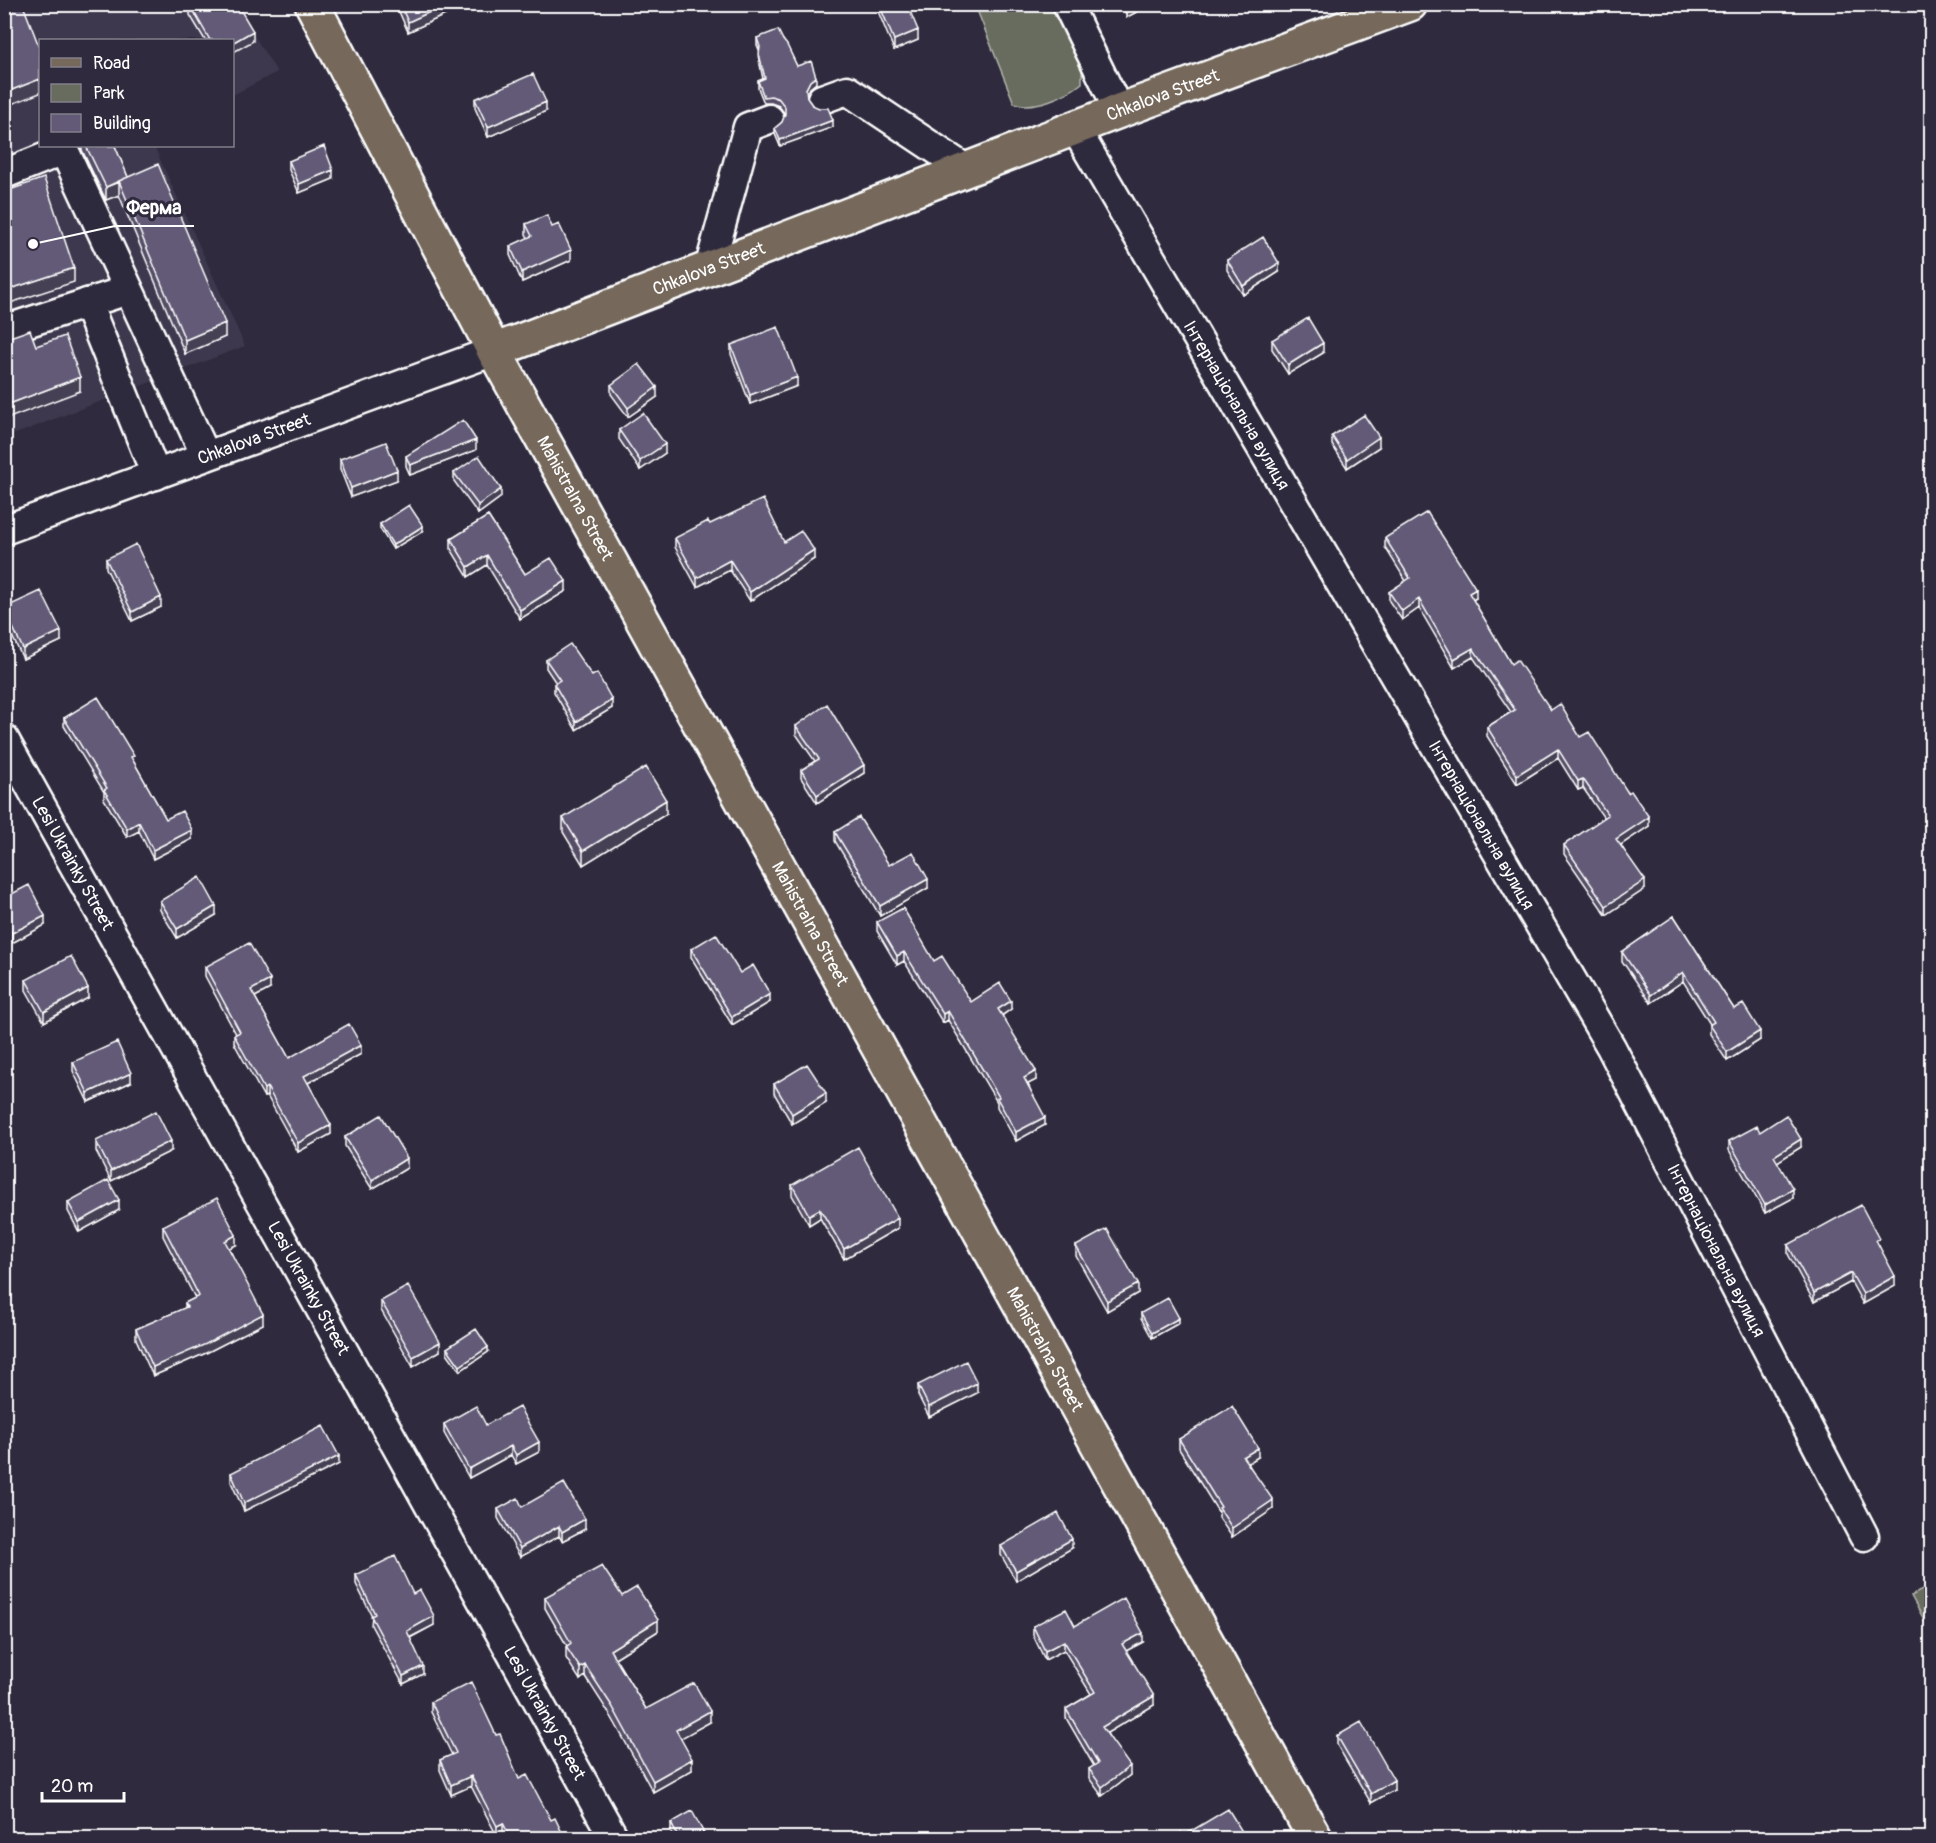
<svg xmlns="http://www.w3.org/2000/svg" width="1936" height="1843" font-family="Pangolin,sans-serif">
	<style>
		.built { fill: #3e384e }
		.green { fill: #686c5e; stroke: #b4b6ae; stroke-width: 1.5 }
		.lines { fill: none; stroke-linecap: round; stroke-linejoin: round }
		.minor-casing { stroke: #fff; stroke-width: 33 }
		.major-casing { stroke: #fff; stroke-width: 38 }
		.minor { stroke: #2f2a3d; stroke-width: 28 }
		.major { stroke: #76695c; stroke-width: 33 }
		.wall { fill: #544d66; stroke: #fff; stroke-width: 1.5 }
		.shaded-wall { fill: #453f53; stroke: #fff; stroke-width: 1.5 }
		.building { fill: #625a77; stroke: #fff; stroke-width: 1.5 }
		.labels { text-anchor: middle; stroke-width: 6; stroke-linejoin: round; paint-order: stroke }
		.street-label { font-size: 18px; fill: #fff; stroke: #2f2a3d }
		.leader { fill: none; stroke: #fff; stroke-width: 2 }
		.callout-dot { fill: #fff; stroke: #2f2a3d; stroke-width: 2 }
		.callout-label { font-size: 20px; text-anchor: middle; font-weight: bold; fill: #fff; stroke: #2f2a3d; stroke-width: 6; stroke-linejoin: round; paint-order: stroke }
	</style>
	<rect width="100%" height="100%" fill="#2f2a3d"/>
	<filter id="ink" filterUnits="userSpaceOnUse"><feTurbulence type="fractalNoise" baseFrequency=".0167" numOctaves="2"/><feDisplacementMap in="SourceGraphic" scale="12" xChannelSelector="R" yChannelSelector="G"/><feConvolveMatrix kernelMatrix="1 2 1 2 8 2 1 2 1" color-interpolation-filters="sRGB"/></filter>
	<g filter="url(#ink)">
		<path class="built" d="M5,5H235L277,72L233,95L232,40H40V146H154L245,346L5,438Z"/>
		<path class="green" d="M975,5H1053L1082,69V83C1066,96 1034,110 1014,103Z
			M1931,1585V1632L1911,1596Z"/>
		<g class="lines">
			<defs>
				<g id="minor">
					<path d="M1067,4L1119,111"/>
					<path d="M822,99L847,90L967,170"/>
					<path id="s1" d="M1075,128L1611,1047L1864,1536"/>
					<path d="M4,174L64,150L206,456"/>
					<path d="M709,269L748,127L769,119"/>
					<path d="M87,303L156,475"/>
					<path d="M4,330L128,290"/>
					<path id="s2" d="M4,530L494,351"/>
					<path id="s3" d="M4,739L614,1838"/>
				</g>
				<g id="major">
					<path id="s4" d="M312,4L494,351L1315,1838"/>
					<path id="s5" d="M494,351L1119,111L1410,4"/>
				</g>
			</defs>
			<use href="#minor" class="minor-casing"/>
			<use href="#major" class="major-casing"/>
			<use href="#minor" class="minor"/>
			<use href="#major" class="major"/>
		</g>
		<path class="wall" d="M397,4H469L408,32L397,7Z
			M875,4H907L918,40L894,50Z
			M1121,4H1152L1127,17Z
			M190,5L253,41L205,40L190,15Z
			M757,38L783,40L797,66L816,83L810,88L806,95L807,98L812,105L833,127L780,146L775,134V128L782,122L785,116V114L779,106L771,103H764L758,88V81L763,79L759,60L760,52L757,45Z
			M475,99L546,111L488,137L475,108Z
			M82,146H115L128,177L225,337L185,354L119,195L106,200L82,150Z
			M289,161L333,179L299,193L289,170Z
			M526,224L571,260L522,282L510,255V246L528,238L526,234Z
			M1227,260L1279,272L1243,295L1227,270Z
			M1272,340L1323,353L1288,374L1272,349Z
			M731,345L797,386L750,404L731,354Z
			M611,385L657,397L628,417L611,394Z
			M619,430L665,453L640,470L619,439Z
			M1332,436L1379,447L1347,468L1332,445Z
			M476,450L410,475L406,466V456Z
			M340,459L397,480L351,497L340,469Z
			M454,473L501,497L478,514L454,481Z
			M488,516L525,574L566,591L520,619L487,565L468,577L451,549V539Z
			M380,524L423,531L393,549L380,529Z
			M710,524L784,542L814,559L750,601L730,570L697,587L675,547V538Z
			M1385,538L1476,598L1473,600L1511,664L1551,710L1580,737L1628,793L1649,826L1621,845L1645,889L1606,915L1564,854V845L1604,818L1583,788L1578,790L1558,758L1517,784L1487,736V727L1511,712L1473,657L1454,668L1419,608L1402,620L1389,601V592L1406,581L1385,547Z
			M106,559L161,607L132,621L106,568Z
			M4,608L61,641L23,659L4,619Z
			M546,660L592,676L612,708L576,730L554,692V684L556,683L546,668Z
			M64,718L134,762L166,819L192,839L153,859L139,831L127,837L104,799V792L64,726Z
			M796,726L864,773L817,803L801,778V770L815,761L796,734Z
			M666,814L583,865L563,832V818Z
			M835,832L889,865L928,888L880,916L835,841Z
			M4,898L45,925L12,943L4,929Z
			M160,901L216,915L177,938L160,910Z
			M1674,916L1734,1009L1760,1040L1727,1061L1709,1034V1025L1710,1024L1683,981L1651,1003L1622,961V952Z
			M877,922L934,961L971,1002L1011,1009L1002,1016L1036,1080L1028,1084L1045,1125L1016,1141L997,1107V1102L948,1020L943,1023L904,961L897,965L877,931Z
			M691,949L770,1002L732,1025L691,957Z
			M205,967L270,989L255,997L289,1058L361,1054L308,1083L331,1134L298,1152L267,1096L264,1097L234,1043V1035L236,1034L205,976Z
			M26,980L88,998L44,1022L26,990Z
			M73,1062L131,1082L88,1102L73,1071Z
			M774,1084L826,1103L792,1124L774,1093Z
			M1760,1132L1801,1147L1777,1162L1793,1198L1765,1213L1729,1150V1141Z
			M345,1137L407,1168L372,1189L345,1146Z
			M96,1141L171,1151L111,1181L96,1151Z
			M792,1185L898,1228L844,1259L820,1218L809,1225L792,1195Z
			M68,1202L119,1210L79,1232L68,1211Z
			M163,1226L236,1245L229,1248L263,1324L206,1353L153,1376L136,1339V1329L185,1308V1303L195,1298L163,1236Z
			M1788,1245L1879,1246L1895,1286L1863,1304L1851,1282L1814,1302L1788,1254Z
			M1076,1246L1138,1293L1107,1311L1076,1256Z
			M381,1301L440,1351L413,1367L381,1310Z
			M1141,1313L1179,1323L1152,1338L1141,1318Z
			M447,1348L488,1352L460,1371L447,1353Z
			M918,1385L977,1393L929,1417L918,1395Z
			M444,1424L486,1425L539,1452L516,1464L511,1455L469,1478L444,1433Z
			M1179,1439L1258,1457L1248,1463L1273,1509L1232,1537L1219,1518V1513L1179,1449Z
			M339,1464L244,1511L231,1482V1473Z
			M522,1507L585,1529L562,1541L559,1536L520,1557L498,1518V1509Z
			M1001,1546L1072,1548L1016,1581L1001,1555Z
			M356,1575L413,1594L434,1625L410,1638L423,1674L403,1684L371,1625L372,1616L356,1584Z
			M622,1596L658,1631L615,1658L646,1709L710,1722L680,1738L692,1770L653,1792L612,1718L585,1676L580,1680L566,1658V1647L567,1646L545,1608V1597Z
			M1033,1626H1075L1143,1642L1126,1651L1154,1705L1107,1733L1130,1775L1102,1796L1089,1778V1769L1094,1766L1066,1718V1709L1091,1694L1064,1650L1045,1660L1033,1635Z
			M431,1702L496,1735L519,1779L551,1820L565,1839H506L503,1833L497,1836L471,1786L451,1795L440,1770V1760L452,1755L431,1712Z
			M1337,1736L1394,1790L1371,1803L1337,1745Z
			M671,1823L707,1839H674L671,1833Z"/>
		<path class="shaded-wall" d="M447,4H469L408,32V22Z
			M1135,4H1152L1127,17V8Z
			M918,30V40L894,50V40Z
			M253,31V41L232,53V43Z
			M816,77V83L810,88L806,96V89L810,81Z
			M40,79V93L4,107V93Z
			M546,102V111L488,137V127Z
			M833,120V127L780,146V140Z
			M333,170V179L299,193V184Z
			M119,182V195L106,200V187Z
			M571,250V260L522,282V272Z
			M1279,263V272L1243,295V286Z
			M74,268V282L4,305V291Z
			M225,323V337L185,354V340Z
			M1323,343V353L1288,374V365Z
			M80,377V391L4,420V406Z
			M797,377V386L750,404V395Z
			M657,387V397L628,417V408Z
			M1379,437V447L1347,468V459Z
			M476,440V450L410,475V465Z
			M665,444V453L640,470V461Z
			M397,470V480L351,497V488Z
			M501,489V497L478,514V505Z
			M423,526V531L393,549V545Z
			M814,550V559L750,601V592Z
			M487,555V565L468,577V567Z
			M730,560V570L697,587V578Z
			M566,581V591L520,619V610Z
			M1476,589V598L1469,602V593Z
			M161,597V607L132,621V612Z
			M1419,599V608L1402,620V611Z
			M61,631V641L23,659V649Z
			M1473,648V657L1454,668V659Z
			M612,700V708L576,730V722Z
			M1558,749V758L1517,784V775Z
			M864,765V773L817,803V795Z
			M1583,779V788L1578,790V781Z
			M666,800V814L583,865V851Z
			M1649,817V826L1616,848V839Z
			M139,822V831L127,837V829Z
			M192,830V839L153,859V850Z
			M928,879V888L880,916V906Z
			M1645,880V889L1606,915V906Z
			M216,906V915L177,938V929Z
			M45,916V925L12,943V933Z
			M904,952V961L897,965V956Z
			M1683,972V981L1651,1003V995Z
			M270,980V989L251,999V990Z
			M88,988V998L44,1022V1012Z
			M770,994V1002L732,1025V1017Z
			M1011,1001V1009L998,1018V1009Z
			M948,1011V1020L943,1023V1014Z
			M1760,1031V1040L1727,1061V1052Z
			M361,1045V1054L304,1085V1076Z
			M1036,1071V1080L1024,1086V1078Z
			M131,1073V1082L88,1102V1093Z
			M267,1087V1096L264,1097V1089Z
			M826,1093V1103L792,1124V1114Z
			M1045,1117V1125L1016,1141V1132Z
			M331,1125V1134L298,1152V1143Z
			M1801,1139V1147L1774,1164V1156Z
			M171,1141V1151L111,1181V1171Z
			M407,1158V1168L372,1189V1180Z
			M1793,1189V1198L1765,1213V1205Z
			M119,1200V1210L79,1232V1222Z
			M820,1209V1218L809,1225V1215Z
			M898,1218V1228L844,1259V1249Z
			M236,1235V1245L225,1250V1241Z
			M1851,1273V1282L1814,1302V1293Z
			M1895,1276V1286L1863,1304V1294Z
			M1138,1284V1293L1107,1311V1301Z
			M263,1314V1324L206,1353L153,1376V1367Z
			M1179,1318V1323L1152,1338V1333Z
			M440,1342V1351L413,1367V1357Z
			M488,1347V1352L460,1371V1366Z
			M977,1383V1393L929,1417V1407Z
			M539,1442V1452L516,1464V1455Z
			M511,1446V1455L469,1478V1469Z
			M1258,1448V1457L1243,1466V1457Z
			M339,1456V1464L244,1511V1503Z
			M1273,1500V1509L1232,1537V1528Z
			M585,1519V1529L562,1541V1532Z
			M559,1526V1536L520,1557V1548Z
			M1072,1539V1548L1016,1581V1571Z
			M434,1616V1625L407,1639V1631Z
			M658,1620V1631L610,1661V1650Z
			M1143,1633V1642L1122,1653V1644Z
			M1064,1641V1650L1045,1660V1651Z
			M585,1665V1676L580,1680V1668Z
			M423,1666V1674L403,1684V1676Z
			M1154,1696V1705L1102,1736V1727Z
			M710,1711V1722L676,1741V1730Z
			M692,1759V1770L653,1792V1781Z
			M1130,1766V1775L1102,1796V1787Z
			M471,1776V1786L451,1795V1785Z
			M1394,1780V1790L1371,1803V1794Z
			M503,1823V1833L497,1836V1826Z
			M1243,1833V1839H1234Z"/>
		<path class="building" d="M192,4H237L253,31L232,43V40H210L190,5Z
			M400,4H447L408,22Z
			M879,4H907L918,30L894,40Z
			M1125,4H1135L1127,8Z
			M23,5L40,49V79L4,93V13Z
			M778,30L783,40L787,45L797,66L811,61L816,77L810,81L806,89L807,98L812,105L819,108H828L833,120L780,140L775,128L782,122L785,114V107L779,99L771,96L764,97L758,81L765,78L759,54L760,47L757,38Z
			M533,74L546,102L488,127L475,99Z
			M86,146H115L128,177L106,187Z
			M324,146L333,170L299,184L289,161Z
			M158,164L225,323L185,340L119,181Z
			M44,178L74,268L4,291V192Z
			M547,215L552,227L559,224L571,250L522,272L510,246L532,236L526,224Z
			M1263,237L1279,263L1243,286L1227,260Z
			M1308,318L1323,343L1288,365L1272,340Z
			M778,327L797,377L750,395L731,345Z
			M30,330L36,346L65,336L80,377L4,406V339Z
			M639,364L657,387L628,408L611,385Z
			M643,413L665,444L640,461L619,430Z
			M1364,415L1379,437L1347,459L1332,436Z
			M463,420L476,440L410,465L406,456Z
			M386,442L397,470L351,488L340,459Z
			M479,456L501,489L478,505L454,473Z
			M763,499L784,542L801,531L814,550L750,592L730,560L697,578L675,538L708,521L710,524Z
			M409,505L423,526L393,545L380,524Z
			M1427,512L1476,589L1469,593L1511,664L1517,660L1551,710L1560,704L1580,737L1589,732L1628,793L1631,791L1649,817L1616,839L1645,880L1606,906L1564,845L1608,815L1583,779L1578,781L1558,749L1517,775L1487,727L1515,710L1473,648L1454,659L1419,599L1402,611L1389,592L1410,578L1385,538Z
			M488,516L525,574L551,558L566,581L520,610L487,555L468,567L451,539Z
			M136,544L161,597L132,612L106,559Z
			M41,591L61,631L23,649L4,608Z
			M570,644L592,676L597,673L612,700L576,722L554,684L560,680L546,660Z
			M98,697L134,756L131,757L166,819L182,811L192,830L153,850L139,822L127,829L104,790L107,788L64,718Z
			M827,704L864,765L817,795L801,770L819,759L796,726Z
			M646,767L666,800L583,851L563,818Z
			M859,817L889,865L913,852L928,879L880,906L835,832Z
			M200,877L216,906L177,929L160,901Z
			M29,885L45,916L12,933L4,920V898Z
			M903,908L934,961L942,956L971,1002L1000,983L1011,1001L998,1009L1036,1071L1024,1078L1045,1117L1016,1132L997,1098L999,1097L948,1011L943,1014L904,952L897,956L877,922Z
			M1674,916L1734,1009L1743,1004L1760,1031L1727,1052L1709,1025L1714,1022L1683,972L1651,995L1622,952Z
			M716,934L740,973L753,965L770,994L732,1017L691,949Z
			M249,943L270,980L251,990L289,1058L349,1024L361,1045L304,1076L331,1125L298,1143L267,1087L264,1089L234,1035L240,1032L205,967Z
			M71,956L88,988L44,1012L26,980Z
			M117,1042L131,1073L88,1093L73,1062Z
			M807,1064L826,1093L792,1114L774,1084Z
			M156,1111L171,1141L111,1171L96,1141Z
			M381,1115L407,1158L372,1180L345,1137Z
			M1786,1115L1801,1139L1774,1156L1793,1189L1765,1205L1729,1141L1757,1126L1760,1132Z
			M858,1147L898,1218L844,1249L820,1209L809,1215L792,1185Z
			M108,1180L119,1200L79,1222L68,1202Z
			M217,1198L236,1235L225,1241L263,1314L206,1344L153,1367L136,1329L187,1307L185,1303L199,1296L163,1226Z
			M1861,1205L1879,1239L1876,1240L1895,1276L1863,1294L1851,1273L1814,1293L1788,1245Z
			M1107,1229L1138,1284L1107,1301L1076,1246Z
			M408,1286L440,1342L413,1357L381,1301Z
			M1168,1298L1179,1318L1152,1333L1141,1313Z
			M476,1329L488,1347L460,1366L447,1348Z
			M966,1361L977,1383L929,1407L918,1385Z
			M476,1406L486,1425L519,1407L539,1442L516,1455L511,1446L469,1469L444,1424Z
			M1232,1406L1258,1448L1243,1457L1273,1500L1232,1528L1219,1508L1221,1507L1179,1439Z
			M323,1426L339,1456L244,1503L231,1473Z
			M564,1483L585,1519L562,1532L559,1526L520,1548L498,1509L518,1498L522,1507Z
			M1058,1513L1072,1539L1016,1571L1001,1546Z
			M395,1556L413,1594L420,1590L434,1616L407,1631L423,1666L403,1676L371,1616L375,1614L356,1575Z
			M602,1566L622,1596L637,1587L658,1620L610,1650L646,1709L694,1683L710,1711L676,1730L692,1759L653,1781L612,1706L585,1665L580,1668L566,1647L571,1643L545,1597Z
			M1124,1598L1143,1633L1122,1644L1154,1696L1102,1727L1130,1766L1102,1787L1089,1769L1098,1763L1066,1709L1095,1692L1064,1641L1045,1651L1033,1626L1066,1609L1075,1626Z
			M471,1682L496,1735L500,1734L519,1779L527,1775L551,1820L555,1818L565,1839H511L503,1823L497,1826L471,1776L451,1785L440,1760L456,1753L431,1702Z
			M1361,1722L1394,1780L1371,1794L1337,1736Z
			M1228,1809L1243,1833L1234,1839H1169L1181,1832L1183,1836Z
			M692,1811L707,1839H679L671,1823Z"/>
	</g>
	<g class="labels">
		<g class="street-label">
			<text dy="6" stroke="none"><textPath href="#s5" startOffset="716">Chkalova Street</textPath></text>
			<text dy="6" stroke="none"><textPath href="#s5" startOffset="230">Chkalova Street</textPath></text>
			<text dy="6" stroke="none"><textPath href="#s1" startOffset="321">Інтернаціональна вулиця</textPath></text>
			<text dy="6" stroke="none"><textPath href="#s2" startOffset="266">Chkalova Street</textPath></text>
			<text dy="6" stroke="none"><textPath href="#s4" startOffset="560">Mahistralna Street</textPath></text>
			<text dy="6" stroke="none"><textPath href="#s1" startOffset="807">Інтернаціональна вулиця</textPath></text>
			<text dy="6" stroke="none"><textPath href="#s3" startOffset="142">Lesi Ukrainky Street</textPath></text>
			<text dy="6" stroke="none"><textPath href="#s4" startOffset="1046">Mahistralna Street</textPath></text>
			<text dy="6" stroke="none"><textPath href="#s1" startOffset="1293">Інтернаціональна вулиця</textPath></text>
			<text dy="6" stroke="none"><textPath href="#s3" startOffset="628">Lesi Ukrainky Street</textPath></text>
			<text dy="6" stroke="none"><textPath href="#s4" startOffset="1532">Mahistralna Street</textPath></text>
			<text dy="6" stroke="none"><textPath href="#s3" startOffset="1114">Lesi Ukrainky Street</textPath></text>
		</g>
	</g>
	<path class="leader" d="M33 244L115 226H194"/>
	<circle class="callout-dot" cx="33" cy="244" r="6"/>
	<g class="callout-label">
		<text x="154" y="214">Ферма</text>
	</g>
	<rect width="1936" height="1843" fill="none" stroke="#2f2a3d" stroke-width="24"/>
	<rect x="12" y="12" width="1912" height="1819" fill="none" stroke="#fff" stroke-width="2" filter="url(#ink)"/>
	<rect x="39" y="39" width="195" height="108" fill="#2f2a3d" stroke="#827f8b" stroke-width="1.5"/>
	<rect x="51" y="58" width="30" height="9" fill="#76695c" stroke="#827f8b" stroke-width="1.5"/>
	<text x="93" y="69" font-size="18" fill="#ffffff">Road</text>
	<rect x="51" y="84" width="30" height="18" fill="#686c5e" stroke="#827f8b" stroke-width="1.5"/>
	<text x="93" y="99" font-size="18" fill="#ffffff">Park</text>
	<rect x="51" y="114" width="30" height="18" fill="#625a77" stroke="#827f8b" stroke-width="1.5"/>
	<text x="93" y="129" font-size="18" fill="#ffffff">Building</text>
	<path d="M42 1792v9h82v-9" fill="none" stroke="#ffffff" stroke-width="3"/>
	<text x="51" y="1792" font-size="18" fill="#ffffff" stroke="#2f2a3d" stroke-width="4.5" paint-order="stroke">20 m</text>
</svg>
